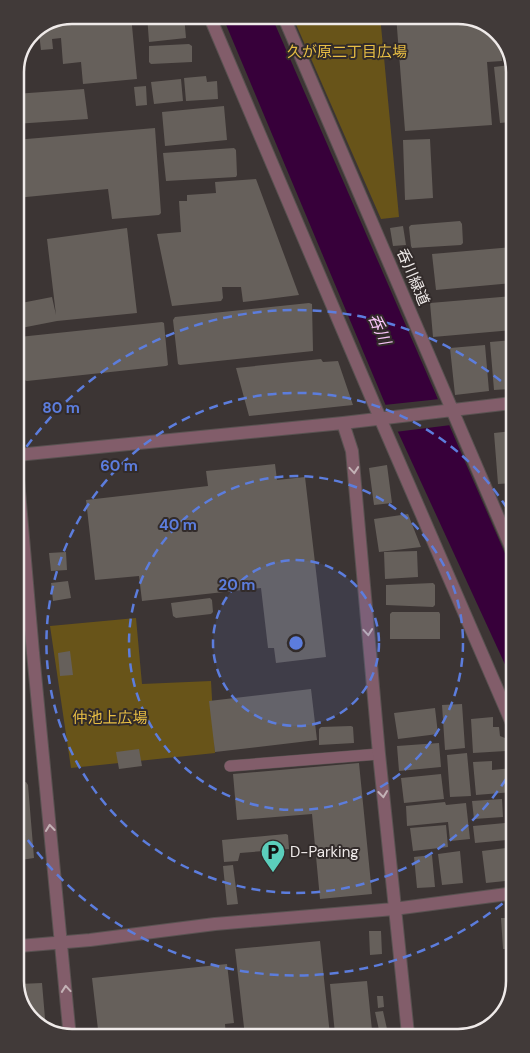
<svg xmlns="http://www.w3.org/2000/svg" width="530" height="1053" font-family="'DM Sans','Noto Sans JP',sans-serif">
	<style>
		.green { fill: #685419 }
		.water { fill: #37003a }
		.pier { fill: #3c3534 }
		.building { fill: #66605b }
		.lines { fill: none; stroke-linecap: round; stroke-linejoin: round }
		.lane-casing { stroke: #595251; stroke-width: 12 }
		.street-casing { stroke: #595251; stroke-width: 14 }
		.lane { stroke: #825d6a; stroke-width: 11 }
		.street { stroke: #825d6a; stroke-width: 12 }
		.oneway { stroke: #c3b2b6 }
		.ring { fill: none; stroke: #5c7ddd; stroke-width: 2.5; stroke-dasharray: 9 6 }
		.labels { text-anchor: middle; stroke-width: 4; stroke-linejoin: round; paint-order: stroke }
		.park-label { font-size: 15px; fill: #e8be44; stroke: #322b2a }
		.street-label { font-size: 15px; fill: #efeae9; stroke: #322b2a }
		.poi-label { font-size: 15px; fill: #efeae9; stroke: #322b2a; text-anchor: start }
		.water-label { font-size: 16px; font-style: italic; fill: #f8c5f7; stroke: #322b2a }
		.rim { fill: none; stroke: #efeae9; stroke-width: 2.5 }
		.centre { fill: #5c7ddd; stroke: #322b2a; stroke-width: 2.5 }
		.ring-label { font-size: 15px; text-anchor: middle; font-weight: bold; fill: #5c7ddd; stroke: #322b2a; stroke-width: 4; stroke-linejoin: round; paint-order: stroke }
	</style>
	<rect width="100%" height="100%" fill="#3c3534"/>
	<path class="green" d="M292,15H380L399,217L381,219Z
		M136,618L142,684L211,681L215,753L71,768L50,626Z"/>
	<path class="water" d="M222,15H271L513,572L514,684L386,406Z"/>
	<path class="pier" d="M440,399L451,425L395,432L384,405Z"/>
	<path class="building" d="M72,15H131L137,79L83,84L81,62L63,64L61,38L52,39L53,49L41,50L39,33L31,34L32,31Z
		M147,15H184L186,38L149,42Z
		M396,15H462L492,27L500,37L502,61L487,62L492,125L405,131Z
		M189,44L192,46V62L151,64L149,62V46Z
		M511,65V122L500,123L494,67Z
		M206,76L207,82L217,81L218,99L186,101L184,78Z
		M181,79L183,101L154,104L151,82Z
		M146,86L147,105L136,106L134,87Z
		M84,89L88,119L15,124V94Z
		M224,106L227,140L165,146L162,112Z
		M155,128L161,213L159,215L112,219L108,189L16,198L15,140Z
		M430,139L433,198L405,200L403,140Z
		M234,148L236,150L237,175L236,177L166,181L163,153Z
		M256,179L299,295L243,302L241,287H222L223,298L221,301L172,306L157,234L181,232L179,201H187V195L216,193L215,182Z
		M460,221L462,224L463,243L461,245L412,248L411,246L409,227L411,225Z
		M403,226L406,245L393,246L390,228Z
		M127,228L137,313L57,321L16,329V304L52,297L56,315L47,239Z
		M512,247V283L436,290L432,254Z
		M512,296V330L433,337L430,303Z
		M309,303L312,304L313,351L180,365L178,364L173,320L175,317Z
		M162,322L164,323L168,365L166,366L27,381L24,380L19,337Z
		M512,340V389L494,390L490,342Z
		M485,345L489,391L455,395L450,348Z
		M321,359L323,362L338,361L353,405L249,416L236,368Z
		M512,431L513,483L498,484L494,433Z
		M275,464L277,480L305,477L326,657L276,663L274,648H268L261,588L142,601L139,576L95,580L86,500L208,486L206,471Z
		M387,465L392,503L374,505L369,468Z
		M408,514L421,547L379,552L374,519Z
		M417,551L418,577L385,579L384,552Z
		M66,552L67,570L51,571L49,553Z
		M68,581L71,598L53,601L51,583Z
		M433,583L435,585V605L433,607L386,605V585Z
		M210,598L212,600L213,612L211,614L176,618L173,616L171,603Z
		M392,612H439L440,614V639H390V614Z
		M70,651L73,675L60,676L58,653Z
		M311,689L317,740L215,752L209,701Z
		M462,704L465,748L445,750L442,705Z
		M435,708L438,734L398,739L394,713Z
		M18,710H19L22,740L21,743H18Z
		M493,717V727H499L500,736L505,738L506,751L473,753L471,719Z
		M351,726L353,727L354,743L319,745V729L321,727Z
		M439,743L441,767L399,771L397,746Z
		M139,749L142,766L119,769L116,752Z
		M467,753L471,796L450,797L447,755Z
		M492,761V770L514,768V792L476,795L473,762Z
		M359,763L372,894L320,899L312,814L237,820L233,774Z
		M441,774L444,799L404,803L401,778Z
		M26,782L28,785L34,858L21,860L18,831V784Z
		M502,799L503,817L474,819L472,801Z
		M445,802L446,805L466,803L470,839L450,841L448,822L407,826L406,806Z
		M514,806V833H509L508,807Z
		M505,823L507,840L475,843L473,826Z
		M446,825L448,847L413,851L410,828Z
		M286,834L288,835L289,849L240,853L238,861L224,862L222,840Z
		M514,847L515,880L486,883L482,851Z
		M460,851L463,883L442,885L438,854Z
		M432,855L435,887L417,888L414,857Z
		M233,865L238,904L227,905L223,866Z
		M501,918H512L514,949H503Z
		M369,931H381L382,954L370,955Z
		M320,941L330,1035L245,1036L235,949Z
		M227,964L234,1023L225,1024L226,1036L99,1038L92,978Z
		M367,981L372,1030L335,1034L330,984Z
		M42,983L46,1030L38,1026L19,1003V984Z
		M377,996H383L384,1007L378,1008Z
		M383,1011L387,1029L379,1030L375,1012Z
		M490,1025L480,1034H443L442,1030Z"/>
	<g class="lines">
		<defs>
			<path id="lane" d="M230,766L379,754"/>
			<path id="street" d="M209,15L380,418L514,728
				M283,15L513,552
				M343,423L352,451L379,754L408,1034
				M17,455L343,423L512,403
				M17,468L33,653L70,1038
				M19,946L90,940L215,924L394,909L515,893"/>
		</defs>
		<use href="#lane" class="lane-casing"/>
		<use href="#street" class="street-casing"/>
		<use href="#lane" class="lane"/>
		<use href="#street" class="street"/>
	</g>
	<defs><path id="oneway-chevron" d="M-2-3.5L2.5 0L-2 3.5" fill="none" stroke-width="1.6" stroke-linecap="round" stroke-linejoin="round" transform="scale(1.25)"/></defs>
	<g class="oneway">
		<use href="#oneway-chevron" transform="translate(354 470) rotate(85)"/>
		<use href="#oneway-chevron" transform="translate(368 632) rotate(85)"/>
		<use href="#oneway-chevron" transform="translate(383 794) rotate(84)"/>
		<use href="#oneway-chevron" transform="translate(50 828) rotate(-96)"/>
		<use href="#oneway-chevron" transform="translate(66 989) rotate(-95)"/>
	</g>
	<circle cx="296" cy="643" r="83" fill="#5c7ddd" fill-opacity=".12"/>
	<g class="ring">
		<circle cx="296" cy="643" r="83"/>
		<circle cx="296" cy="643" r="167"/>
		<path d="M514 766A250 250 0 1 1 513 518"/>
		<path d="M514 894A333 333 0 0 1 20 829M18 459A333 333 0 0 1 512 390"/>
	</g>
	<defs>
		<symbol id="parking-pin" viewBox="-11 -11 22 30"><path d="M0 17L-7.5 6A9.5 9.5 0 1 1 7.5 6Z" fill="#5bcebc" stroke="#322b2a"/><path d="M-3.5-5.5H1a3.5 3.5 0 0 1 0 7H-1V5.5H-3.5ZM-1-3.4V-.6H.8a1.4 1.4 0 0 0 0-2.8Z" fill="#111"/></symbol>
	</defs>
	<g fill-rule="evenodd">
		<use href="#parking-pin" x="259" y="838" width="28" height="38"/>
	</g>
	<g class="labels">
		<g class="park-label">
			<text x="347" y="57">久が原二丁目広場</text>
			<text x="110" y="723">仲池上広場</text>
		</g>
		<g class="street-label">
			<text transform="translate(413 277) rotate(67)" y="5">呑川緑道</text>
		</g>
		<g class="poi-label">
			<text x="290" y="857">D-Parking</text>
		</g>
		<g class="water-label">
			<text transform="translate(380 329) rotate(67)" y="6">呑川</text>
		</g>
	</g>
	<path d="M0 0H530V1053H0ZM72 24H458A48 48 0 0 1 506 72V981A48 48 0 0 1 458 1029H72A48 48 0 0 1 24 981V72A48 48 0 0 1 72 24Z" fill="#413a39" fill-rule="evenodd"/>
	<path class="rim" d="M72 24H458A48 48 0 0 1 506 72V981A48 48 0 0 1 458 1029H72A48 48 0 0 1 24 981V72A48 48 0 0 1 72 24Z"/>
	<circle cx="296" cy="643" r="8" class="centre"/>
	<g class="ring-label">
		<text x="61" y="413">80 m</text>
		<text x="119" y="471">60 m</text>
		<text x="178" y="530">40 m</text>
		<text x="237" y="590">20 m</text>
	</g>
</svg>
